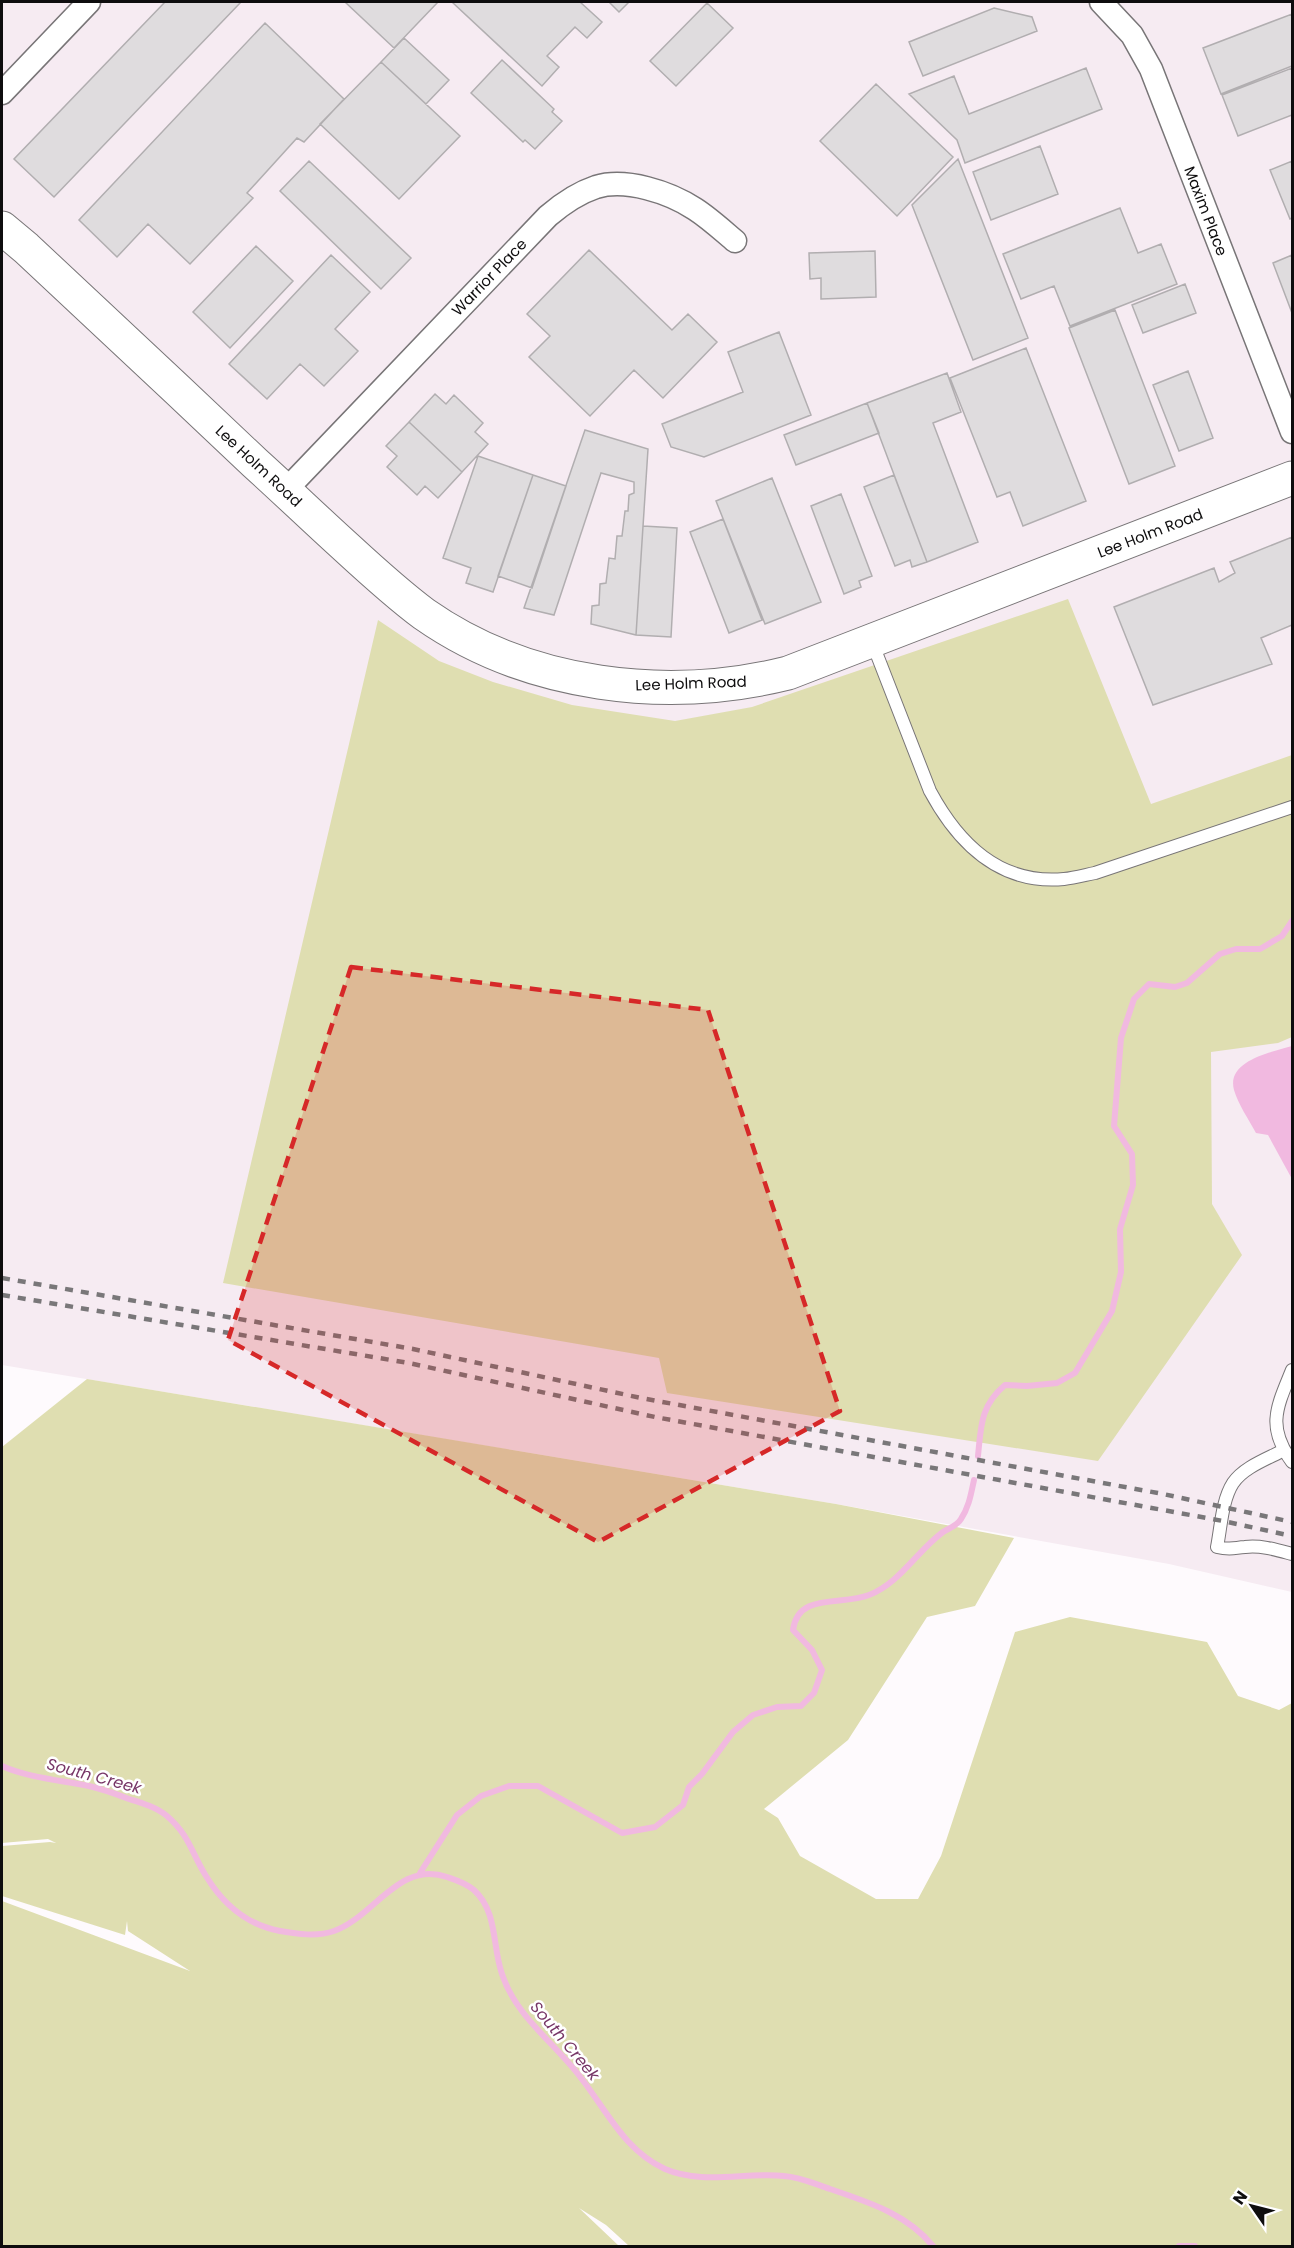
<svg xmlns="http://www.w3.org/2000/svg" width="1294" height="2248" font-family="Poppins,sans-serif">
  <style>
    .built { fill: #f6ebf2 }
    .green { fill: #dfdeb1 }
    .water { fill: #f1b9e0 }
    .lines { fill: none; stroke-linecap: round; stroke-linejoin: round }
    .stream { stroke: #f1b9e0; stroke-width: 6 }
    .building { fill: #dfdcde; stroke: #b1aeb0; stroke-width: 1.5 }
    .lane-casing { stroke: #787577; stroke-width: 14 }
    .street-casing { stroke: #787577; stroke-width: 25 }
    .secondary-casing { stroke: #787577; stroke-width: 35 }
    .lane { stroke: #fff; stroke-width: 12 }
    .street { stroke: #fff; stroke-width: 22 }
    .secondary { stroke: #fff; stroke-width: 33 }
    .rail { stroke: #797779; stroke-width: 4.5; stroke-dasharray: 8 8; stroke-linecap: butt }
    .marked { fill: #d62828; fill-opacity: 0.2; stroke: #d62828; stroke-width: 4.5; stroke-dasharray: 12 8; stroke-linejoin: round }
    .labels { text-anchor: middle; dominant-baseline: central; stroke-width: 5; stroke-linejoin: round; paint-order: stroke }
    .street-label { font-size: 15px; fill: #0e0d0e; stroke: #fff }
    .water-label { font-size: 16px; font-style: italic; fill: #773667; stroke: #fff }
  </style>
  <rect width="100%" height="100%" fill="#fefafd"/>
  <path class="built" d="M2 2H1292V1592L1169 1564 836 1504 2 1365Z"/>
  <path class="green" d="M1068 599 1151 804 1292 755V1037L1278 1043 1211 1052 1212 1204 1242 1255 1098 1461 667 1393 659 1358 223 1283 378 620 439 661 493 682 572 705 675 721 752 707Z
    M87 1379 836 1504 1014 1538 975 1606 927 1617 848 1740 764 1809 778 1818 800 1856 876 1899H918L941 1856 1015 1632 1070 1617 1207 1642 1238 1696 1279 1710 1292 1703V2246H629L606 2225 579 2208 619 2246H2V1901L190 1971 128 1931 127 1921 125 1935 2 1896V1846L50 1842 56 1843 48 1839 2 1843V1447Z"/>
  <path class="water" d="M1292 1046V1179L1268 1135 1256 1133C1249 1120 1238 1104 1234 1090 1226 1060 1273 1052 1292 1046Z"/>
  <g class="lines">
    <path class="stream" d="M978 1456C981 1427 980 1406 1005 1385L1027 1386 1057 1383 1075 1373 1112 1311 1121 1272 1120 1229 1133 1185 1132 1154 1114 1126 1121 1038 1134 999 1149 984 1175 987 1187 983 1220 954 1236 949H1260L1282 936 1292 921
      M2 1766C29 1778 60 1780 89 1786 103 1789 116 1794 129 1799 142 1803 156 1807 167 1816 190 1836 191 1852 206 1876 223 1904 247 1925 280 1931 297 1934 317 1937 334 1931 374 1917 399 1860 447 1877 456 1880 466 1883 474 1890 498 1912 492 1946 502 1974 516 2017 555 2043 581 2078 607 2111 625 2151 665 2169 702 2185 745 2172 784 2176 800 2177 815 2184 830 2189 868 2202 907 2214 933 2246
      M420 1873 457 1815 481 1796 509 1786H538L622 1833 655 1827 683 1805 689 1787 702 1774 733 1732 753 1715 777 1707 801 1706 814 1693 822 1670 812 1650 793 1630C798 1592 842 1606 869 1595 900 1583 917 1551 943 1532 949 1528 957 1526 961 1519 969 1507 971 1494 974 1480
      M1179 2246H1195"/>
  </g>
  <path class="building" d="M165 2H241L54 197 14 159Z
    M345 2H438L394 48Z
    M452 2H580L602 22 587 38 575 27 547 56 559 67 542 86Z
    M609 2H629L619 12Z
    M707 3 733 28 676 86 650 61Z
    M994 8 1032 17 1037 31 923 76 909 42Z
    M1292 14V66L1221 94 1203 48Z
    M265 23 344 99 304 142 297 138 247 193 253 198 190 264 148 224 117 257 79 220Z
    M404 38 449 80 426 104 381 62Z
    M502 60 554 109 552 112 562 121 535 149 525 140 523 142 471 93Z
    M381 62 460 136 399 199 320 124Z
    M1086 68 1102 109 965 163 957 140 909 94 954 76 969 114Z
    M1292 68V115L1238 136 1222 95Z
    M876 84 953 157 897 216 820 141Z
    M1040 146 1058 194 991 220 973 172Z
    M958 159 1028 338 973 360 912 205Z
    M309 161 411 258 381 289 280 191Z
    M1292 161V218L1290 219 1270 170Z
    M1120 208 1138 253 1161 244 1177 284 1070 326 1054 286 1021 299 1003 254Z
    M256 246 293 281 230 348 193 312Z
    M589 250 672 330 688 314 717 342 663 398 634 370 590 416 529 357 550 336 527 314Z
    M875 251 876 297 821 299V278L810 279 809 253Z
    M331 255 370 292 335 329 358 351 324 386 300 364 267 399 229 364Z
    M1292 255V313L1273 263Z
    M1185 284 1196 313 1143 333 1132 305Z
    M1115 310 1175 466 1129 484 1069 328Z
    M779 332 811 415 704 457 671 447 662 424 743 392 728 352Z
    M1026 348 1086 501 1023 526 1010 492 997 497 950 378Z
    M1188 371 1213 438 1179 451 1153 385Z
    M947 373 961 412 933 423 978 542 927 562 867 403Z
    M435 394 446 404 454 395 483 423 475 432 488 444 462 472 409 422Z
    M867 403 879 433 796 465 784 435Z
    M409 422 462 472 438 498 425 486 417 495 387 467 397 456 386 446Z
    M585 430 648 449 636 635 591 624 592 606 599 605 600 584 606 583 609 558 615 559 617 536H622L625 511H628L629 495 634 493V482L601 473 554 615 524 608Z
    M478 456 533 475 493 592 466 583 471 568 443 558Z
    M533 475 566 486 532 588 498 576Z
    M894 475 927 562 912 567 910 560 895 566 864 487Z
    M772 478 821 602 765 624 716 501Z
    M841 494 872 576 859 581 861 587 844 594 811 506Z
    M723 519 762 620 729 633 690 532Z
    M643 526 677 528 671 637 636 635Z
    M1292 537V625L1261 638 1272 664 1153 705 1114 607 1214 568 1219 582 1235 573 1230 562Z"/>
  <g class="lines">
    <g class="lane-casing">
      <path id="lane" d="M872 642 930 791C958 843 999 885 1064 879 1074 878 1085 875 1095 873L1292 807
        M1292 1370C1277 1407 1266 1426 1292 1462
        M1284 1450C1267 1459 1244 1467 1233 1483 1222 1500 1221 1527 1217 1547 1230 1550 1233 1548 1245 1547 1261 1545 1277 1550 1292 1554"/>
    </g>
    <g class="street-casing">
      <path id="street" d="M1101 2 1132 35 1151 69 1292 432
        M2 93 89 2
        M285 491 548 216C562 204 578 193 596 187 626 178 669 192 695 209 709 218 722 230 735 241"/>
    </g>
    <g class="secondary-casing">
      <path id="secondary" d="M2 228 26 248C102 319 179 391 255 463 286 491 316 520 347 548 372 571 397 594 424 614 528 687 667 703 788 673L1292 478"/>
    </g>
    <use href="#lane" class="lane"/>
    <use href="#street" class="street"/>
    <use href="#secondary" class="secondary"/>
    <path class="rail" d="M2 1278 413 1349 641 1398 1163 1494 1292 1522
      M2 1295 409 1363 655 1417 1223 1521 1292 1536"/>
  </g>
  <path class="marked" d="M351 967 708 1010 840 1411 598 1542 228 1340Z"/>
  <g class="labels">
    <g class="street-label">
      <text transform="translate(1206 211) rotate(69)">Maxim Place</text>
      <text transform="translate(489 277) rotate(-46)">Warrior Place</text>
      <text transform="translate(259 466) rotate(43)">Lee Holm Road</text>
      <text transform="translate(1150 533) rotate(-21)">Lee Holm Road</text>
      <text transform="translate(691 683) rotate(-2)">Lee Holm Road</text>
    </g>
    <g class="water-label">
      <text transform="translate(94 1776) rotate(15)">South Creek</text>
      <text transform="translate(565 2041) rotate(50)">South Creek</text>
    </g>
  </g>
  <rect width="1294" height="2248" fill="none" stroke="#0e0d0e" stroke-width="6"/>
  <g transform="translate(1252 2206) rotate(305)" stroke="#ffffff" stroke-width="4.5" paint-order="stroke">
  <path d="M0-4.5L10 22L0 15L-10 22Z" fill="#0e0d0e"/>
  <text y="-9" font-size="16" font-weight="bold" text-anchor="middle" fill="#0e0d0e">N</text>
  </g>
</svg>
